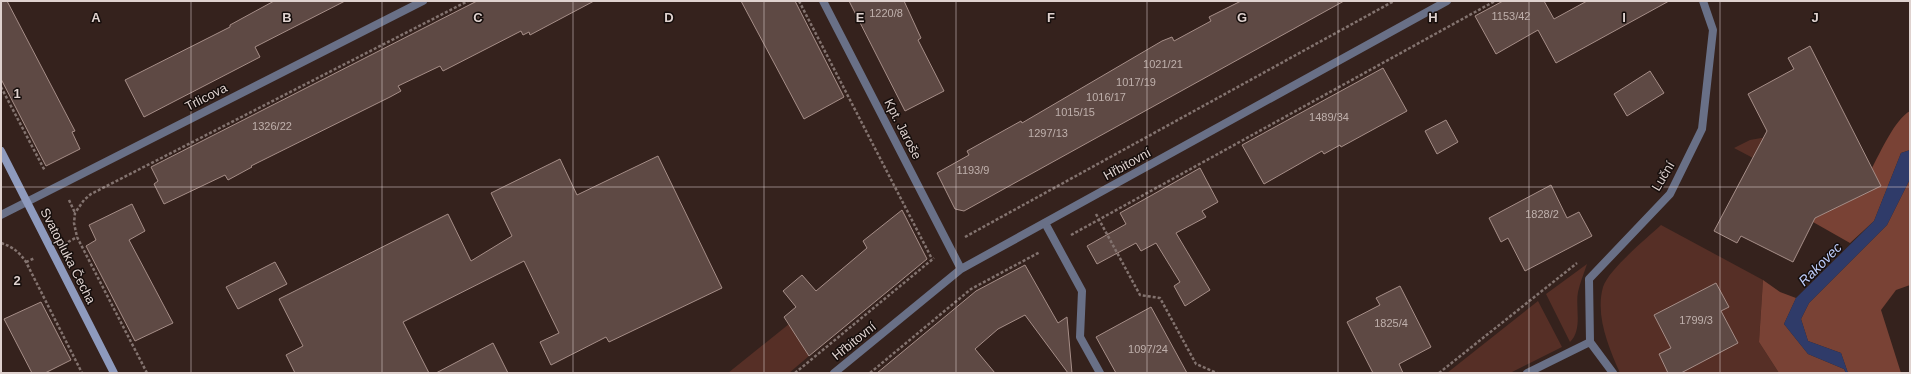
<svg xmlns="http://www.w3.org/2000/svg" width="1911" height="374" font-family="Arial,sans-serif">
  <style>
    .green { fill: #562f26 }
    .forest { fill: #794235 }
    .water { fill: #2f3b69 }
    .building { fill: #5e4944; stroke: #a68e88 }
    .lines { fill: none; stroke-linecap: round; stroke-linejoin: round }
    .path { stroke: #83736f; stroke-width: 2.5; stroke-dasharray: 3 2; stroke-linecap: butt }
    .lane { stroke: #697087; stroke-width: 8 }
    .street { stroke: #697087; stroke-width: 8 }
    .secondary { stroke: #8e9abd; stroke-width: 8 }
    .grid { fill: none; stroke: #dfd2cf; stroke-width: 1; stroke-opacity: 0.55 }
    .labels { text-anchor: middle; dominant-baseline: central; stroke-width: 3; stroke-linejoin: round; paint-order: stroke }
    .number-label { font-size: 11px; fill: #bfb0ac }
    .street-label { font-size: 13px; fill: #dfd2cf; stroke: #160e0c }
    .water-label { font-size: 14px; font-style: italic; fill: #bdccfa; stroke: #160e0c }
    .grid-label { font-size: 13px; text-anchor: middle; font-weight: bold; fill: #dfd2cf; stroke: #160e0c; stroke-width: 3; stroke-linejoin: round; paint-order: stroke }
  </style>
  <rect width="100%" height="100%" fill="#35221d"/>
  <path class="green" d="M1767 137 1776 146 1753 158 1734 148 1750 140Z
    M1661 225 1763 280 1759 342 1779 373H1620C1609 348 1595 316 1603 287 1609 269 1646 239 1661 225Z
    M1587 264C1584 273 1580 283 1578 292 1575 308 1583 329 1570 342L1546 294Z
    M1538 301 1562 347 1510 373H1447Z
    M789 324 809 356 789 373H728Z"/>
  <path class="forest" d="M1910 111V150L1901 153 1874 221 1850 243 1813 222 1815 218 1880 186 1872 168C1880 153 1895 119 1910 111Z
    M1910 179V285L1896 290 1881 310 1901 373H1848L1841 353 1808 341 1801 319 1809 303 1887 225Z
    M1763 280 1780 292 1796 298 1784 324 1808 354 1844 369 1846 373H1779L1759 342Z"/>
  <path class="water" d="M1910 150V179L1887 225 1809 303 1801 319 1808 341 1841 353 1848 373H1846L1844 369 1808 354 1784 324 1796 298 1874 221 1901 153Z"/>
  <path class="building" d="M1 1H7L75 131 72 132 80 149 46 166 1 79Z
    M274 1H345L255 47 260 57 144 117 125 80 230 27V25Z
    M477 1H594L530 35 529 32 523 35 521 31 443 71 440 66 398 86 401 91 390 97 251 166 252 167 228 180 225 175 164 204 154 184 158 181 151 167Z
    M741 1H795L844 97 804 119Z
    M849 1H904L921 38 918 40 944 91 905 111Z
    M1241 1H1344L964 211 955 209 937 173 969 155 967 151 1021 121 1022 123 1162 41 1172 37 1174 41 1211 21 1209 17Z
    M1503 1H1544L1554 19 1587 1H1669L1556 63 1538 30 1496 54 1475 16Z
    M1810 46 1881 186 1815 218 1793 262 1741 236 1737 243 1714 231 1767 131 1748 94 1794 69 1788 58Z
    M1383 68 1407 111 1341 147 1340 145 1324 154 1322 151 1264 184 1242 145Z
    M1650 71 1664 93 1627 116 1614 94Z
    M1446 120 1458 142 1437 154 1425 131Z
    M658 156 722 288 609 342 606 337 551 365 540 342 559 333 524 261 403 322 429 373H295L286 355 303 346 279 299 448 214 471 261 512 236 491 193 560 159 577 195Z
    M1200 168 1218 202 1202 211 1206 217 1176 233 1210 290 1185 306 1174 286 1180 282 1156 243 1141 251 1136 243 1097 264 1087 246 1126 224 1120 213Z
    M1551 185 1567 218 1579 212 1592 236 1525 271 1508 238 1501 242 1489 218Z
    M132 204 145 231 129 240 173 323 135 341 86 246 96 240 89 225Z
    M902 210 927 259 809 356 784 317 796 307 783 291 802 275 816 291 867 248 863 241Z
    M275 262 287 284 238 309 226 287Z
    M1025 265 1058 323 1067 317 1072 373H1068L1025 315 998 329 975 349 995 373H877L976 291Z
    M1716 283 1729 307 1721 311 1738 343 1681 373H1668L1659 354 1671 348 1654 315Z
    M1400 286 1431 347 1399 364 1403 373H1373L1347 322 1380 305 1376 298Z
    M41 302 71 360 45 373H32L4 319Z
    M1151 307 1187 373H1116L1096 337Z
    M493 343 508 373H436Z"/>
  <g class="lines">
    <path class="path" d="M799 1 932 259
      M1 87 45 171
      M69 200 75 213
      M1096 214 1140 295 1160 298 1196 364 1217 373
      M1071 235 1495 1
      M965 237 1394 1
      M68 242 77 237
      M1 243C13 247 19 252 26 262L82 373
      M26 262 35 258
      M147 373 77 237 74 223 75 213 84 200 91 194 468 1
      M795 373 934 258
      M870 373 971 289 1040 252
      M1439 373 1577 263"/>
    <path class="lane" d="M1045 223 1082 291 1080 337 1100 373"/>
    <path class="street" d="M823 1 961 269
      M1 215 423 1
      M834 373 961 269 1447 1
      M1527 373 1590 342
      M1613 373 1590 342 1589 279 1670 194 1702 129 1713 30 1703 1"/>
    <path class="secondary" d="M1 151 114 373"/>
  </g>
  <path class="grid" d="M191 1V373M382 1V373M573 1V373M764 1V373M956 1V373M1147 1V373M1338 1V373M1529 1V373M1720 1V373M1 187H1910"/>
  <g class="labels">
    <g class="number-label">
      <text x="886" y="13">1220/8</text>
      <text x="1511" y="16">1153/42</text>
      <text x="1163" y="64">1021/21</text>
      <text x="1136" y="82">1017/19</text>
      <text x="1106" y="97">1016/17</text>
      <text x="1075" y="112">1015/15</text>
      <text x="1329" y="117">1489/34</text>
      <text x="272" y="126">1326/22</text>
      <text x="1048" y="133">1297/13</text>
      <text x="973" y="170">1193/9</text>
      <text x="1542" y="214">1828/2</text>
      <text x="1696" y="320">1799/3</text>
      <text x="1391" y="323">1825/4</text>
      <text x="1148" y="349">1097/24</text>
    </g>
    <g class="street-label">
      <text transform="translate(206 97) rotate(-27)">Trlicova</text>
      <text transform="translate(903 129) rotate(63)">Kpt. Jaroše</text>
      <text transform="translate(1127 164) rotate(-29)">Hřbitovní</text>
      <text transform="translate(1663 176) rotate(-59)">Luční</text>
      <text transform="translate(68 256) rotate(63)">Svatopluka Čecha</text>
      <text transform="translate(854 341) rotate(-39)">Hřbitovní</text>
    </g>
    <g class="water-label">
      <text transform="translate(1820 264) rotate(-45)">Rakovec</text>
    </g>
  </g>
  <g class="grid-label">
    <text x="96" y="22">A</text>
    <text x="287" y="22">B</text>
    <text x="478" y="22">C</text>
    <text x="669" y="22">D</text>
    <text x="860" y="22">E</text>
    <text x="1051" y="22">F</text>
    <text x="1242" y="22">G</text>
    <text x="1433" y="22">H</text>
    <text x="1624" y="22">I</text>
    <text x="1815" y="22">J</text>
    <text x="17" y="98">1</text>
    <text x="17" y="285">2</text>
  </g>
  <rect width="1911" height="374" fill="none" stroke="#dfd2cf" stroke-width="4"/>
</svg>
